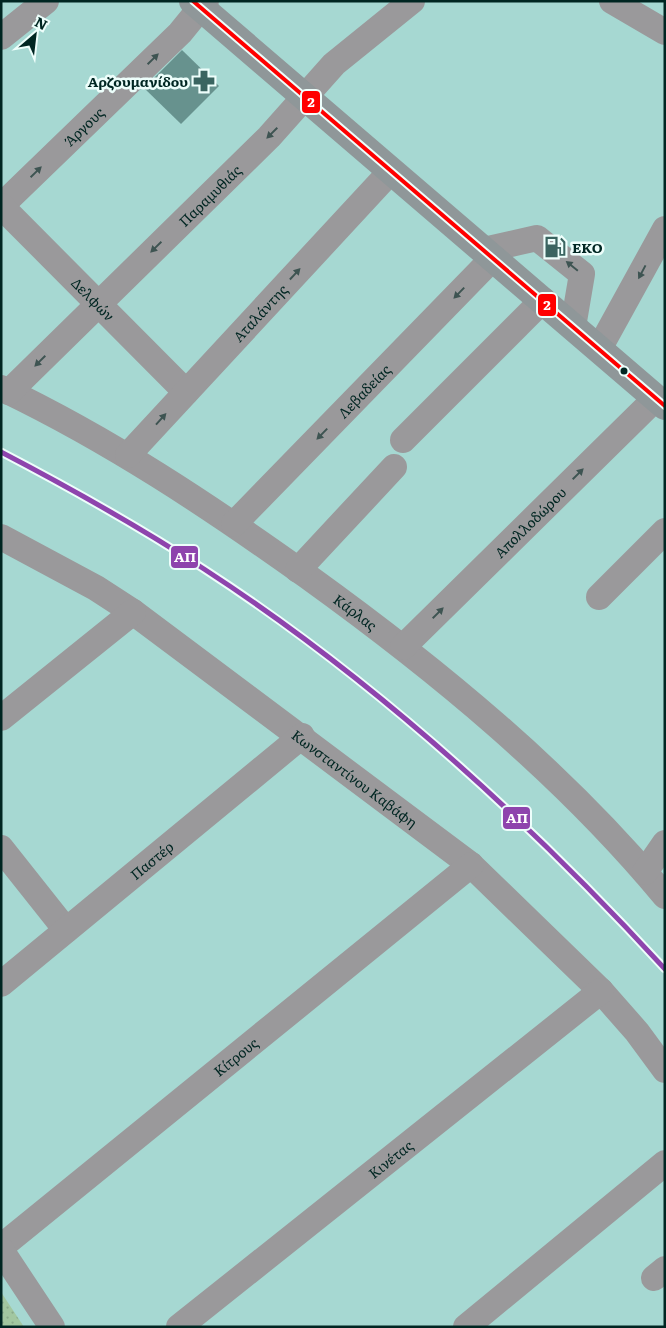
<svg xmlns="http://www.w3.org/2000/svg" width="666" height="1328" font-family="Literata,serif">
  <style>
    .grass { fill: url(#grass-dots) }
    .building { fill: #67928e }
    .lines { fill: none; stroke-linecap: round; stroke-linejoin: round }
    .minor { stroke: #9a999b; stroke-width: 26 }
    .major { stroke: #8f9799; stroke-width: 28 }
    .bus-1-casing { stroke: #edfefb; stroke-width: 8 }
    .bus-1 { stroke: #f00; stroke-width: 4 }
    .rail-1-casing { stroke: #edfefb; stroke-width: 9 }
    .rail-1 { stroke: #8e44ad; stroke-width: 5 }
    .oneway { fill: #3e5452 }
    .bus-dot { fill: #002622; stroke: #edfefb; stroke-width: 2 }
    .labels { text-anchor: middle; dominant-baseline: central; stroke-width: 5; stroke-linejoin: round; paint-order: stroke }
    .poi-label { font-size: 14px; font-weight: bold; fill: #002622; stroke: #edfefb; text-anchor: end }
    .street-label { font-size: 14px; fill: #002622; stroke: #edfefb }
    .line-badge { stroke: #edfefb; stroke-width: 2 }
    .badge-label { font-size: 14px; text-anchor: middle; font-weight: bold; fill: #fff }
  </style>
  <defs>
    <pattern id="grass-dots" width="8" height="8" patternUnits="userSpaceOnUse" patternTransform="scale(1.25)"><rect width="8" height="8" fill="#a2c7a0"/><path d="M2 2h.1M6 6h.1" fill="none" stroke="#8aab8a" stroke-width="1.8" stroke-linecap="round"/></pattern>
  </defs>
  <rect width="100%" height="100%" fill="#a6d8d2"/>
  <path class="grass" d="M1 1292 24 1327H1Z"/>
  <path class="building" d="M182 50 219 86 181 124 144 88Z"/>
  <g class="lines">
    <g class="minor">
      <path d="M612 1 665 32"/>
      <path d="M1 37 46 1"/>
      <path id="s1" d="M1 206 180 33 206 1"/>
      <path id="s2" d="M1 206 186 392"/>
      <path d="M484 250 537 238 582 274 573 327"/>
      <path d="M599 349 665 229"/>
      <path id="s3" d="M1 388C110 440 209 506 307 576 436 669 563 773 665 896"/>
      <path id="s4" d="M9 392 269 137 334 64 412 1"/>
      <path d="M403 440 543 300"/>
      <path id="s5" d="M128 455 391 171"/>
      <path id="s6" d="M234 524 493 258"/>
      <path id="s7" d="M1 537 96 588 133 612 471 865 601 991 637 1032 665 1070"/>
      <path d="M298 570 394 467"/>
      <path d="M599 597 665 531"/>
      <path id="s8" d="M403 647 656 398"/>
      <path d="M1 718 133 612"/>
      <path d="M1 848 66 930"/>
      <path d="M645 872 665 843"/>
      <path id="s9" d="M1 984 302 736"/>
      <path id="s10" d="M1 1247 471 865"/>
      <path d="M1 1250 52 1327"/>
      <path d="M654 1278 665 1269"/>
      <path id="s11" d="M179 1327 601 991"/>
      <path d="M466 1327 665 1163"/>
    </g>
    <path class="major" d="M193 1 665 406"/>
    <g class="bus-1-casing">
      <path id="bus-1" d="M193 1 665 406"/>
    </g>
    <use href="#bus-1" class="bus-1"/>
    <g class="rail-1-casing">
      <path id="rail-1" d="M1 452C70 488 138 526 204 569 375 680 527 819 665 969"/>
    </g>
    <use href="#rail-1" class="rail-1"/>
  </g>
  <defs><path id="oneway-solid" d="M-6-.8H1V-3.2L6.5 0L1 3.2V.8H-6Z" transform="scale(1.25)"/></defs>
  <g class="oneway">
    <use href="#oneway-solid" transform="translate(153 59) rotate(-44)"/>
    <use href="#oneway-solid" transform="translate(272 133) rotate(135)"/>
    <use href="#oneway-solid" transform="translate(36 172) rotate(-44)"/>
    <use href="#oneway-solid" transform="translate(156 247) rotate(136)"/>
    <use href="#oneway-solid" transform="translate(572 266) rotate(-141)"/>
    <use href="#oneway-solid" transform="translate(642 272) rotate(118)"/>
    <use href="#oneway-solid" transform="translate(295 274) rotate(-47)"/>
    <use href="#oneway-solid" transform="translate(459 293) rotate(134)"/>
    <use href="#oneway-solid" transform="translate(40 361) rotate(135)"/>
    <use href="#oneway-solid" transform="translate(161 419) rotate(-48)"/>
    <use href="#oneway-solid" transform="translate(322 434) rotate(134)"/>
    <use href="#oneway-solid" transform="translate(578 474) rotate(-45)"/>
    <use href="#oneway-solid" transform="translate(438 613) rotate(-45)"/>
  </g>
  <defs>
    <g id="pharmacy-bare" transform="scale(1.725)"><path d="M-2-6h4v4h4v4h-4v4h-4v-4h-4v-4h4Z" fill="#3a6460" stroke="#edfefb" stroke-width="2.5" paint-order="stroke"/></g>
    <g id="fuel-bare" transform="scale(1.725)"><path d="M-5.5-6h7V0h2V4h1.3V-2.5L3-4.5l.8-.8L6-3V5H2.5V1h-1V6h-7ZM-4.2-4.7v3.2H.2V-4.7Z" fill="#3a6460" stroke="#edfefb" stroke-width="2.5" paint-order="stroke"/></g>
  </defs>
  <g fill-rule="evenodd">
    <use href="#pharmacy-bare" x="204" y="81"/>
    <use href="#fuel-bare" x="555" y="247"/>
  </g>
  <circle class="bus-dot" cx="624" cy="371" r="4.5"/>
  <g class="labels">
    <g class="poi-label">
      <text x="188" y="81">Αρζουμανίδου</text>
      <text x="572" y="247" text-anchor="start">EKO</text>
    </g>
    <g class="street-label">
      <text stroke="none"><textPath href="#s1" startOffset="115">Άργους</textPath></text>
      <text stroke="none"><textPath href="#s4" startOffset="281">Παραμυθιάς</textPath></text>
      <text stroke="none"><textPath href="#s2" startOffset="131">Δελφών</textPath></text>
      <text stroke="none"><textPath href="#s5" startOffset="194">Αταλάντης</textPath></text>
      <text stroke="none"><textPath href="#s6" startOffset="186">Λεβαδείας</textPath></text>
      <text stroke="none"><textPath href="#s8" startOffset="178">Απολλοδώρου</textPath></text>
      <text stroke="none"><textPath href="#s3" startOffset="420">Κάρλας</textPath></text>
      <text stroke="none"><textPath href="#s7" startOffset="429">Κωνσταντίνου Καβάφη</textPath></text>
      <text stroke="none"><textPath href="#s9" startOffset="195">Παστέρ</textPath></text>
      <text stroke="none"><textPath href="#s10" startOffset="302">Κίτρους</textPath></text>
      <text stroke="none"><textPath href="#s11" startOffset="270">Κινέτας</textPath></text>
    </g>
  </g>
  <g class="line-badge">
    <rect x="301" y="90" width="20" height="24" rx="5" fill="#f00"/>
    <rect x="537" y="293" width="20" height="24" rx="5" fill="#f00"/>
    <rect x="170" y="545" width="29" height="24" rx="5" fill="#8e44ad"/>
    <rect x="502" y="806" width="29" height="24" rx="5" fill="#8e44ad"/>
  </g>
  <g class="badge-label">
    <text x="311" y="107">2</text>
    <text x="547" y="310">2</text>
    <text x="185" y="562">ΑΠ</text>
    <text x="517" y="823">ΑΠ</text>
  </g>
  <rect width="666" height="1328" fill="none" stroke="#002622" stroke-width="5"/>
  <g transform="translate(35 35) rotate(28)" stroke="#edfefb" stroke-width="4" paint-order="stroke">
  <path d="M0-4L9 19L0 12L-9 19Z" fill="#002622"/>
  <text y="-8" font-size="14" font-weight="bold" text-anchor="middle" fill="#002622">N</text>
  </g>
</svg>
